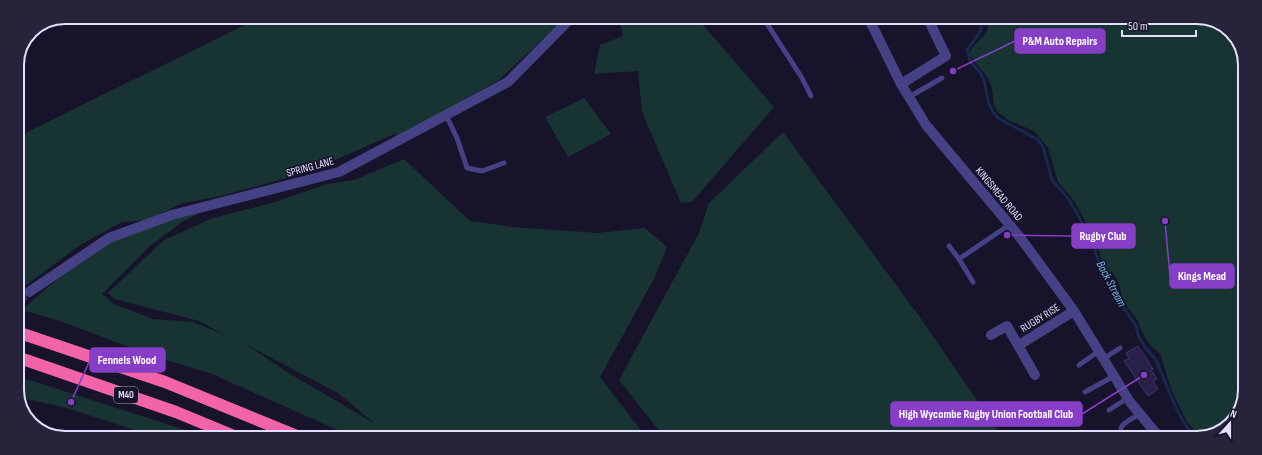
<svg xmlns="http://www.w3.org/2000/svg" width="1262" height="455" font-family="'Sofia Sans Condensed',sans-serif">
  <style>
    .green { fill: #173432; fill-rule: evenodd }
    .lines { fill: none; stroke-linecap: round; stroke-linejoin: round }
    .stream { stroke: #142a4e; stroke-width: 3 }
    .building { fill: #29214a; stroke: #413574 }
    .street-tunnel { stroke: #35324a; stroke-width: 10; stroke-dasharray: 10 5; stroke-linecap: butt }
    .lane { stroke: #444285; stroke-width: 5 }
    .street { stroke: #444285; stroke-width: 10 }
    .highway { stroke: #f363a9; stroke-width: 12 }
    .labels { text-anchor: middle; dominant-baseline: central; stroke-width: 3.5; stroke-linejoin: round; paint-order: stroke }
    .shield { fill: #17132a; stroke: #a5a2be; stroke-width: 1 }
    .shield-label { font-size: 10px; font-weight: bold; fill: #e2dffd }
    .street-label { font-size: 11px; fill: #e2dffd; stroke: #17132a }
    .water-label { font-size: 12px; font-style: italic; fill: #75baf4; stroke: #17132a }
    .rim { fill: none; stroke: #e2dffd; stroke-width: 2 }
    .leader { fill: none; stroke: #853ec5; stroke-width: 1.5 }
    .callout-dot { fill: #853ec5; stroke: #17132a; stroke-width: 1.5 }
    .callout { fill: #853ec5; stroke: #853ec5; stroke-width: 1.5 }
    .callout-label { font-size: 12px; text-anchor: middle; font-weight: bold; fill: #fff }
  </style>
  <rect width="100%" height="100%" fill="#17132a"/>
  <path class="green" d="M261 17 565 18 499 80 394 139 397 133 305 173 217 197 182 203 148 220 122 222 80 245 17 292V137Z
    M619 18H697L774 107 692 202 681 203 642 112 638 71 594 74 600 45 623 36Z
    M988 19H1212L1235 35 1245 61 1243 405 1226 428 1200 437 1187 422 1171 389 1160 354 1152 347 1142 332 1138 321 1122 299 1120 286 1114 274 1103 265 1096 241 1075 202 1058 182 1048 148 1034 131 1008 120 998 112 994 106 992 88 988 78 970 55C971 41 992 38 988 19Z
    M584 98 611 134 568 157 545 117Z
    M783 132 919 316 1003 438 664 437 619 380 699 233 709 203Z
    M404 159 470 221 513 227 598 233 645 228 667 247 655 277 600 377 646 437 351 436 212 374 150 355 60 321 22 310C51 284 82 256 118 239 144 227 172 219 200 213L182 222 150 246 102 294 114 304 153 319 193 322 225 335 199 321 115 299 108 293 164 240 213 218 272 203 327 184 354 180ZM247 345 338 393 374 423 287 372Z
    M17 376 201 435 204 436H153L67 408 18 397Z"/>
  <g class="lines">
    <path class="stream" d="M983 19 980 32 967 50 971 63 980 72 984 80 988 101 993 112 998 118 1037 139 1043 147 1052 180 1070 201 1093 243 1100 266 1112 281 1117 298 1136 326 1138 335 1144 346 1156 360 1176 408 1186 426 1195 438"/>
  </g>
  <path class="building" d="M1138 346 1153 369 1151 370 1157 379 1153 381 1158 389 1148 396 1124 361 1129 358 1126 353Z"/>
  <g class="lines">
    <path class="street-tunnel" d="M17 301 29 292"/>
    <path class="lane" d="M764 19 802 78 811 96
      M909 97 942 78
      M446 115 457 138 467 168 482 171 504 163
      M949 246 959 259
      M973 282 959 259 1009 225
      M1103 359 1120 348
      M1079 365 1099 351
      M1085 392 1114 376
      M1109 410 1128 398
      M1123 438C1114 425 1130 420 1140 414"/>
    <path class="street" d="M869 19 901 84 926 125 1019 236 1074 311 1130 402 1160 438
      M901 84 946 56 930 23
      M29 292 109 238 172 215 339 172 508 82 571 18
      M991 335 1007 326 1035 375
      M1019 345 1074 311"/>
    <path class="highway" d="M17 332 165 382 297 436
      M17 357 176 412 234 436"/>
  </g>
  <g class="labels">
    <rect class="shield" x="114" y="387" width="24" height="16" rx="3"/>
    <g class="shield-label">
      <text x="126" y="395">M40</text>
    </g>
    <g class="street-label">
      <text transform="translate(310 167) rotate(-15)">SPRING LANE</text>
      <text transform="translate(999 194) rotate(50)">KINGSMEAD ROAD</text>
      <text transform="translate(1040 318) rotate(-32)">RUGBY RISE</text>
    </g>
    <g class="water-label">
      <text transform="translate(1111 284) rotate(62)">Back Stream</text>
    </g>
  </g>
  <path d="M0 0H1262V455H0ZM65 24H1197A41 41 0 0 1 1238 65V390A41 41 0 0 1 1197 431H65A41 41 0 0 1 24 390V65A41 41 0 0 1 65 24Z" fill="#27233b" fill-rule="evenodd"/>
  <path class="rim" d="M65 24H1197A41 41 0 0 1 1238 65V390A41 41 0 0 1 1197 431H65A41 41 0 0 1 24 390V65A41 41 0 0 1 65 24Z"/>
  <path class="leader" d="M953 71L1015 41M1007 235L1072 236M1165 221L1170 276M71 402L90 360M1144 375L1082 414"/>
  <g class="callout-dot">
    <circle cx="953" cy="71" r="4"/>
    <circle cx="1007" cy="235" r="4"/>
    <circle cx="1165" cy="221" r="4"/>
    <circle cx="71" cy="402" r="4"/>
    <circle cx="1144" cy="375" r="4"/>
  </g>
  <g class="callout">
    <rect x="1015" y="29" width="90" height="24" rx="4"/>
    <rect x="1072" y="224" width="63" height="24" rx="4"/>
    <rect x="1170" y="264" width="64" height="24" rx="4"/>
    <rect x="90" y="348" width="75" height="24" rx="4"/>
    <rect x="891" y="402" width="191" height="24" rx="4"/>
  </g>
  <g class="callout-label">
    <text x="1060" y="45">P&amp;M Auto Repairs</text>
    <text x="1103" y="240">Rugby Club</text>
    <text x="1202" y="280">Kings Mead</text>
    <text x="127" y="364">Fennels Wood</text>
    <text x="986" y="418">High Wycombe Rugby Union Football Club</text>
  </g>
  <g transform="translate(1230 423) rotate(21)" stroke="#17132a" stroke-width="3" paint-order="stroke">
  <path d="M0-3L7 15L0 10L-7 15Z" fill="#e2dffd"/>
  <text y="-6" font-size="11" font-weight="bold" text-anchor="middle" fill="#e2dffd">N</text>
  </g>
  <path d="M1122 30v6h74v-6" fill="none" stroke="#e2dffd" stroke-width="2"/>
  <text x="1128" y="30" font-size="12" fill="#e2dffd" stroke="#17132a" stroke-width="3" paint-order="stroke">50 m</text>
</svg>
